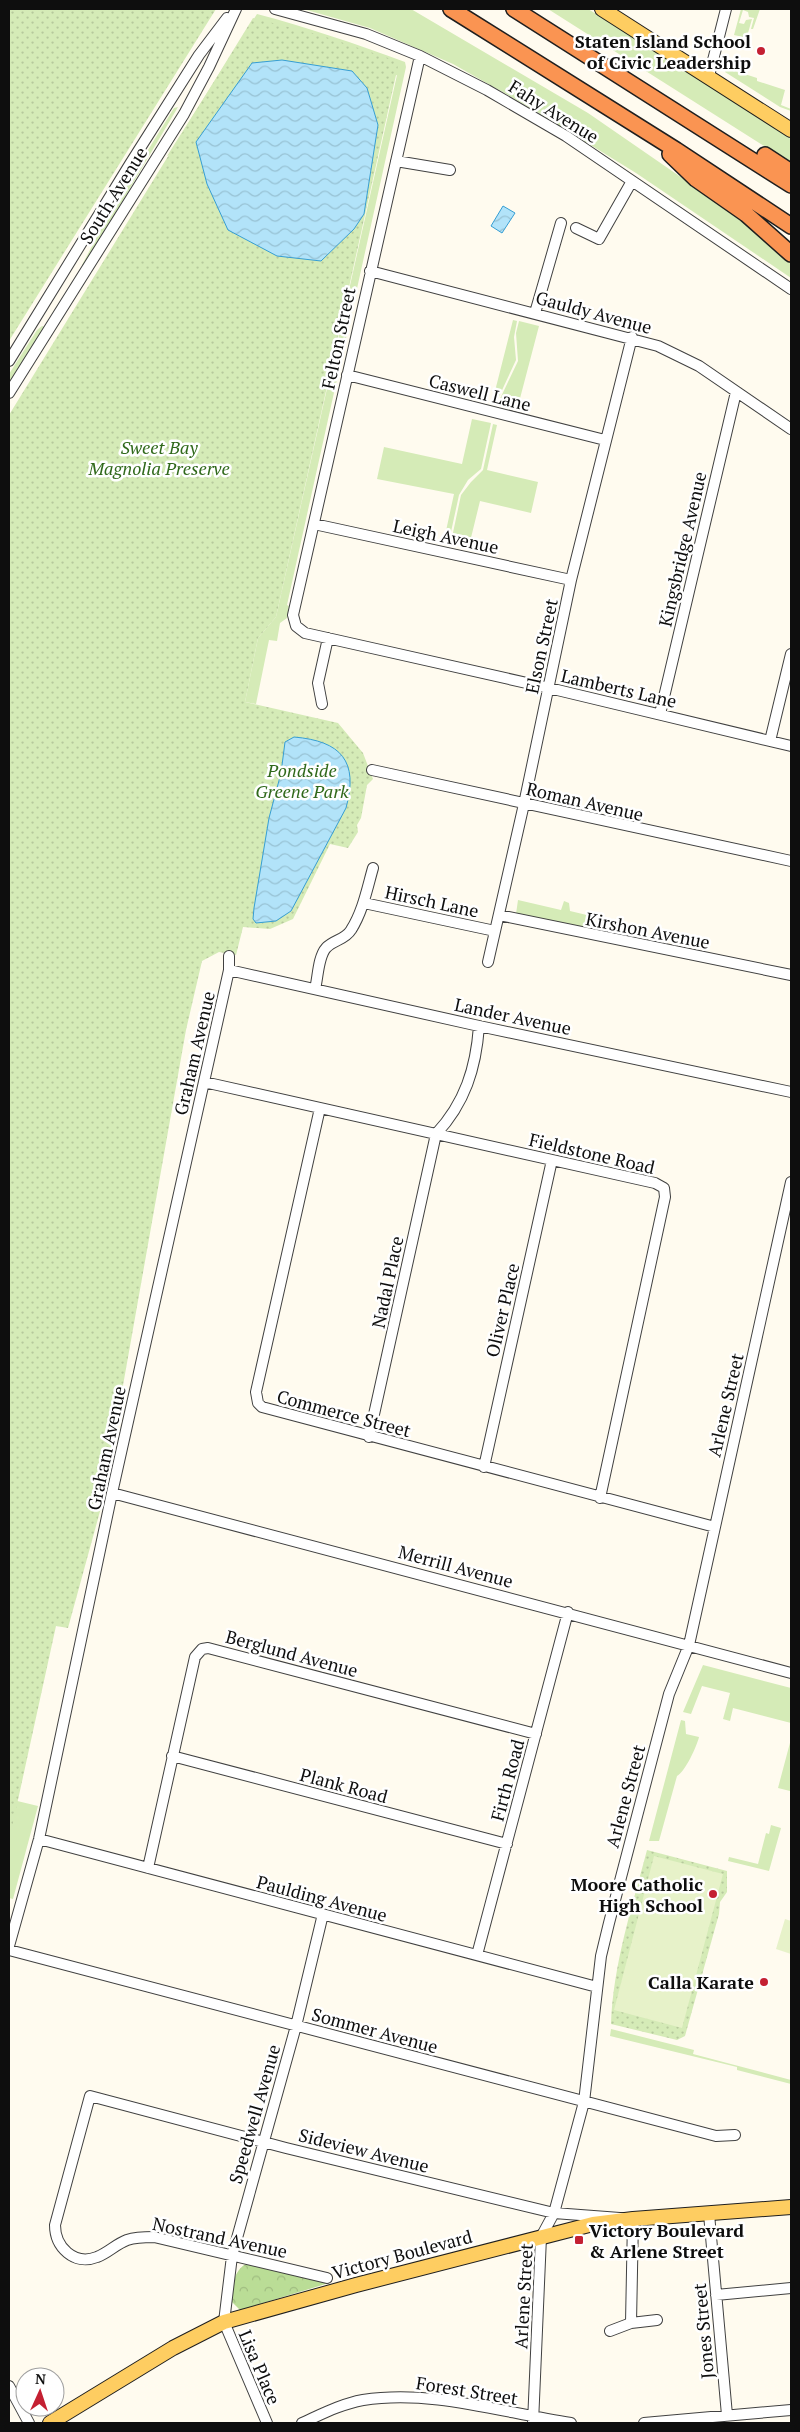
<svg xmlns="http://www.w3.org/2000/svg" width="800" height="2432" font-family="'PT Serif',serif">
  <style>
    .grass { fill: #d5ebb7 }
    .forest { fill: url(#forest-crowns) }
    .park { fill: url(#park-dots) }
    .pitch { fill: #e7f2c9 }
    .water { fill: url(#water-waves); stroke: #369ed3 }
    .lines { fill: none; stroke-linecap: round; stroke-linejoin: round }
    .minor-casing { stroke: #414141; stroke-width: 12 }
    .major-casing { stroke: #1f1f1f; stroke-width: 16 }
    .highway-casing { stroke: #1f1f1f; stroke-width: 18 }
    .minor { stroke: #fff; stroke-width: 10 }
    .major { stroke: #fecd61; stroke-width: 14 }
    .highway { stroke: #fa9452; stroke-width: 15 }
    .poi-dot { fill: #c42032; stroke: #fff; stroke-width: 2 }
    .labels { text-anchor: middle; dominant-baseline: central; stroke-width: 5; stroke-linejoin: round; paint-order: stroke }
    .poi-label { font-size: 18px; font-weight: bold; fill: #0e0e0e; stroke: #fff; text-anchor: end }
    .street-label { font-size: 18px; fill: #0e0e0e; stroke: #fff }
    .park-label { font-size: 18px; font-style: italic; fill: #30691b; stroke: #fff }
  </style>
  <defs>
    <pattern id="forest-crowns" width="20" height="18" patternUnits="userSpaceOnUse" patternTransform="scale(1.25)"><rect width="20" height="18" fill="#badd96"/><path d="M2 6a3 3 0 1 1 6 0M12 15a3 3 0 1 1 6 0" fill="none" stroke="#9fbc80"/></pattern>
    <pattern id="park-dots" width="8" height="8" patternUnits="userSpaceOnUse" patternTransform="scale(1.25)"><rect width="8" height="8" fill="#d5ebb7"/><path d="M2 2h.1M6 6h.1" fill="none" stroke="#b6c89c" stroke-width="1.8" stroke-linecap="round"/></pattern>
    <pattern id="water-waves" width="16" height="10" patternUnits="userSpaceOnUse" patternTransform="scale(1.25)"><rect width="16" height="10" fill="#b2e3f9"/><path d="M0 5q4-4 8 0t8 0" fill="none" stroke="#98c2d4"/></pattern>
  </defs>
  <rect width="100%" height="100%" fill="#fffbef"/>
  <path class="grass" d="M303 9H411L588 113 717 202 773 245 791 262V278L636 173 534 110 453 64 370 28Z
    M548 9H588L713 86 791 139V163Z
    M741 9H760L753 29H751L754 18 749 17 748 12 743 10 739 23 744 24 746 20 752 19 748 33 743 37 734 35Z
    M257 14C307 27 356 44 405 62L406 67 287 605 289 606 287 618 280 623 277 641 269 640 256 704 245 702 258 638 276 617 397 75 167 156Z
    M726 68 757 78V81L785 90 781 105 791 109V111L780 107 725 72Z
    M178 107 84 266 82 265 112 208 174 108Z
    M513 320 517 321 514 337 516 360 497 401 493 399Z
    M519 321 539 326 518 406 499 401 518 361 516 333Z
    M42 326 45 327 9 386V374L37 330Z
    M472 419 491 423 481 469 468 480 459 495 449 541 444 540 454 494 377 479 384 447 462 464Z
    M493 424 497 425 487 470 538 482 531 513 480 501 469 546 451 542 461 495 471 482 483 470Z
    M518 900 561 910 564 901 569 903 570 911 591 916 586 926 581 927 516 914Z
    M703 1665 791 1688V1723L733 1708 730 1721 723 1719 730 1693 702 1686 691 1714 683 1712Z
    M681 1720 685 1721 686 1734 699 1737C697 1746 685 1772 677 1776L659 1841H649Z
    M791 1739V1788L790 1791 778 1788Z
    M9 1799 38 1806 13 1899 9 1898Z
    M771 1825 781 1828 769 1871 728 1861 729 1857 758 1864 766 1833 769 1834Z
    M611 2029 694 2050 693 2054 791 2080V2084L737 2070V2067L610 2036Z"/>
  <path class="forest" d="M246 2264H253L329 2283 240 2310 232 2302C230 2289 234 2270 246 2264Z"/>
  <path class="park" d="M9 9H216L9 341Z
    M253 18 320 35 397 61 398 66 276 617 258 638 245 702 338 723 363 753 373 779 367 785 361 818 357 825 358 832 348 848 330 844 293 919 270 929 243 927 236 955 219 952 202 961 186 1030 102 1504 68 1628 56 1626 9 1841V415Z
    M647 1850 727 1871V1892L720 1902 719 1914 685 2036 677 2040 611 2024C613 1965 632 1907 647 1850Z"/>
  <path class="pitch" d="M654 1856 723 1874 682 2028 614 2010Z
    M785 1919 791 1921V1954L776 1949Z"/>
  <path class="water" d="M282 60 352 71 367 88 378 125 364 214 354 229 321 261 277 256 228 230 207 184 196 142 252 63Z
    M503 206 515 213 502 233 491 226Z
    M294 737C341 741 359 761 346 808L291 911 276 921 256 923 253 919 254 908 269 818 281 773 285 742Z"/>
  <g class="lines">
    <g class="minor-casing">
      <path id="minor" d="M275 9 366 34 420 56 487 90 566 136 791 289
        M420 56 293 615 296 626 305 633 549 688 791 746
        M709 76 726 9
        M396 161 450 170
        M576 228 599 239 632 181
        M370 271 658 346 699 366 791 429
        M535 313 561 223
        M9 361 130 164 199 55 227 18
        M347 375 605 440
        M9 393 184 114 209 67 236 9
        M314 524 571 580
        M322 704 318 683 328 638
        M660 714 736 392
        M770 741 791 654
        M372 770 791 861
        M364 903 495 931
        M499 915 791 975
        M488 962 524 804 571 580 632 337
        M229 970 479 1026 791 1092
        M315 989C318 978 318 957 326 948 333 940 345 940 351 930 363 911 367 889 373 868
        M204 1082 655 1183 664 1188 665 1197 600 1498
        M320 1108 256 1392 258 1403 262 1407 715 1527
        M369 1437 436 1134C465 1103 476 1068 479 1026
        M484 1467 552 1160
        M112 1493 791 1673
        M172 1756 507 1844
        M39 1839 597 1987
        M148 1868 195 1657 202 1649 208 1648 536 1734
        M9 1946 39 1839 112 1493 229 970V956
        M9 1950 716 2136 735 2135
        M477 1955 568 1612
        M709 2214 727 2415
        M327 2278 154 2237C145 2237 136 2237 127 2240 116 2244 108 2253 97 2257 74 2266 55 2247 55 2225L90 2096 286 2148 554 2213 633 2219 631 2323
        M716 2295 791 2288
        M610 2331 631 2323 657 2320
        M9 2386 29 2423
        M267 2423 224 2322 232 2256 296 2026 323 1914
        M302 2423C322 2414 341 2404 363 2400 432 2389 503 2413 571 2423
        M533 2423 541 2237 554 2213 584 2102 601 1956 609 1923 669 1694 689 1645 791 1182
        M644 2423 791 2410"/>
    </g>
    <g class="major-casing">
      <path id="major" d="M602 9 791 130
        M50 2423 173 2348 224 2322 356 2285 593 2224 633 2219 791 2207"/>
    </g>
    <g class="highway-casing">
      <path id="highway" d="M451 9 676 150 791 226
        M514 9 791 185
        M670 154 696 179 746 214 791 254
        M765 155 791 172"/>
    </g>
    <use href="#minor" class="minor"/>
    <use href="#major" class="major"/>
    <use href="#highway" class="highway"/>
  </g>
  <g class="poi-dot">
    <circle cx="761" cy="51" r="5"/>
    <circle cx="713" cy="1894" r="5"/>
    <circle cx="764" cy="1982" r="5"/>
    <rect x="574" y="2235" width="10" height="10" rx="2.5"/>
  </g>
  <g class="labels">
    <g class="poi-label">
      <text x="751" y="41">Staten Island School<tspan x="751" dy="21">of Civic Leadership</tspan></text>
      <text x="703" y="1884">Moore Catholic<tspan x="703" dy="21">High School</tspan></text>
      <text x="754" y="1982">Calla Karate</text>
      <text x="589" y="2230" text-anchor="start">Victory Boulevard<tspan x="589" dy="21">&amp; Arlene Street</tspan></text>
    </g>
    <g class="street-label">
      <text transform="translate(554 111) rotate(32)">Fahy Avenue</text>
      <text transform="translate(113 195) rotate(-58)">South Avenue</text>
      <text transform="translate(594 312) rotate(15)">Gauldy Avenue</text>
      <text transform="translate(338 338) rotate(-78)">Felton Street</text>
      <text transform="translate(480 392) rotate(14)">Caswell Lane</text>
      <text transform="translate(446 536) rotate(12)">Leigh Avenue</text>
      <text transform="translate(682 549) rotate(-77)">Kingsbridge Avenue</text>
      <text transform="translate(541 646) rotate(-78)">Elson Street</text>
      <text transform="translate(619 688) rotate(13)">Lamberts Lane</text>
      <text transform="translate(585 801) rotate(13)">Roman Avenue</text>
      <text transform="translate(432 901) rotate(12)">Hirsch Lane</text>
      <text transform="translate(648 930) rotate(11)">Kirshon Avenue</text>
      <text transform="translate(513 1016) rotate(12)">Lander Avenue</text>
      <text transform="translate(194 1053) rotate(-77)">Graham Avenue</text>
      <text transform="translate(592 1153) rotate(13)">Fieldstone Road</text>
      <text transform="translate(387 1282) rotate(-78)">Nadal Place</text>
      <text transform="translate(502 1310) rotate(-77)">Oliver Place</text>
      <text transform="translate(725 1405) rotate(-77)">Arlene Street</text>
      <text transform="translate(344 1413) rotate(15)">Commerce Street</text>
      <text transform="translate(106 1448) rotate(-78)">Graham Avenue</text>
      <text transform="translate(456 1566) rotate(15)">Merrill Avenue</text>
      <text transform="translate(292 1653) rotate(15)">Berglund Avenue</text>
      <text transform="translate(507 1780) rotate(-75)">Firth Road</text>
      <text transform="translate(344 1785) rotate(15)">Plank Road</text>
      <text transform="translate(625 1796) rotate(-75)">Arlene Street</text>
      <text transform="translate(322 1898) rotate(15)">Paulding Avenue</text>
      <text transform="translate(375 2030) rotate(15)">Sommer Avenue</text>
      <text transform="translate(254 2114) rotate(-74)">Speedwell Avenue</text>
      <text transform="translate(364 2150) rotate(14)">Sideview Avenue</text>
      <text transform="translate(220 2237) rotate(12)">Nostrand Avenue</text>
      <text transform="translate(402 2254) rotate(-15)">Victory Boulevard</text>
      <text transform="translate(523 2296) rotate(-87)">Arlene Street</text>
      <text transform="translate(703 2331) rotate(-95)">Jones Street</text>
      <text transform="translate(260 2367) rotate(67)">Lisa Place</text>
      <text transform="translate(467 2390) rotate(9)">Forest Street</text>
    </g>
    <g class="park-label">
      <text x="159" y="447">Sweet Bay<tspan x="159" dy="21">Magnolia Preserve</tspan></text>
      <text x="302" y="770">Pondside<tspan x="302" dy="21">Greene Park</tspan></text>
    </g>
  </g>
  <rect width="800" height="2432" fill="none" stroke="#0e0e0e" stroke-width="20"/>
  <g transform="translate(40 2392) rotate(3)"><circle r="24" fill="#ffffff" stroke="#9f9f9f"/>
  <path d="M0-4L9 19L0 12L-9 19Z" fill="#c42032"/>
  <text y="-8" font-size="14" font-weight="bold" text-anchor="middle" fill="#0e0e0e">N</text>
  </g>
</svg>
